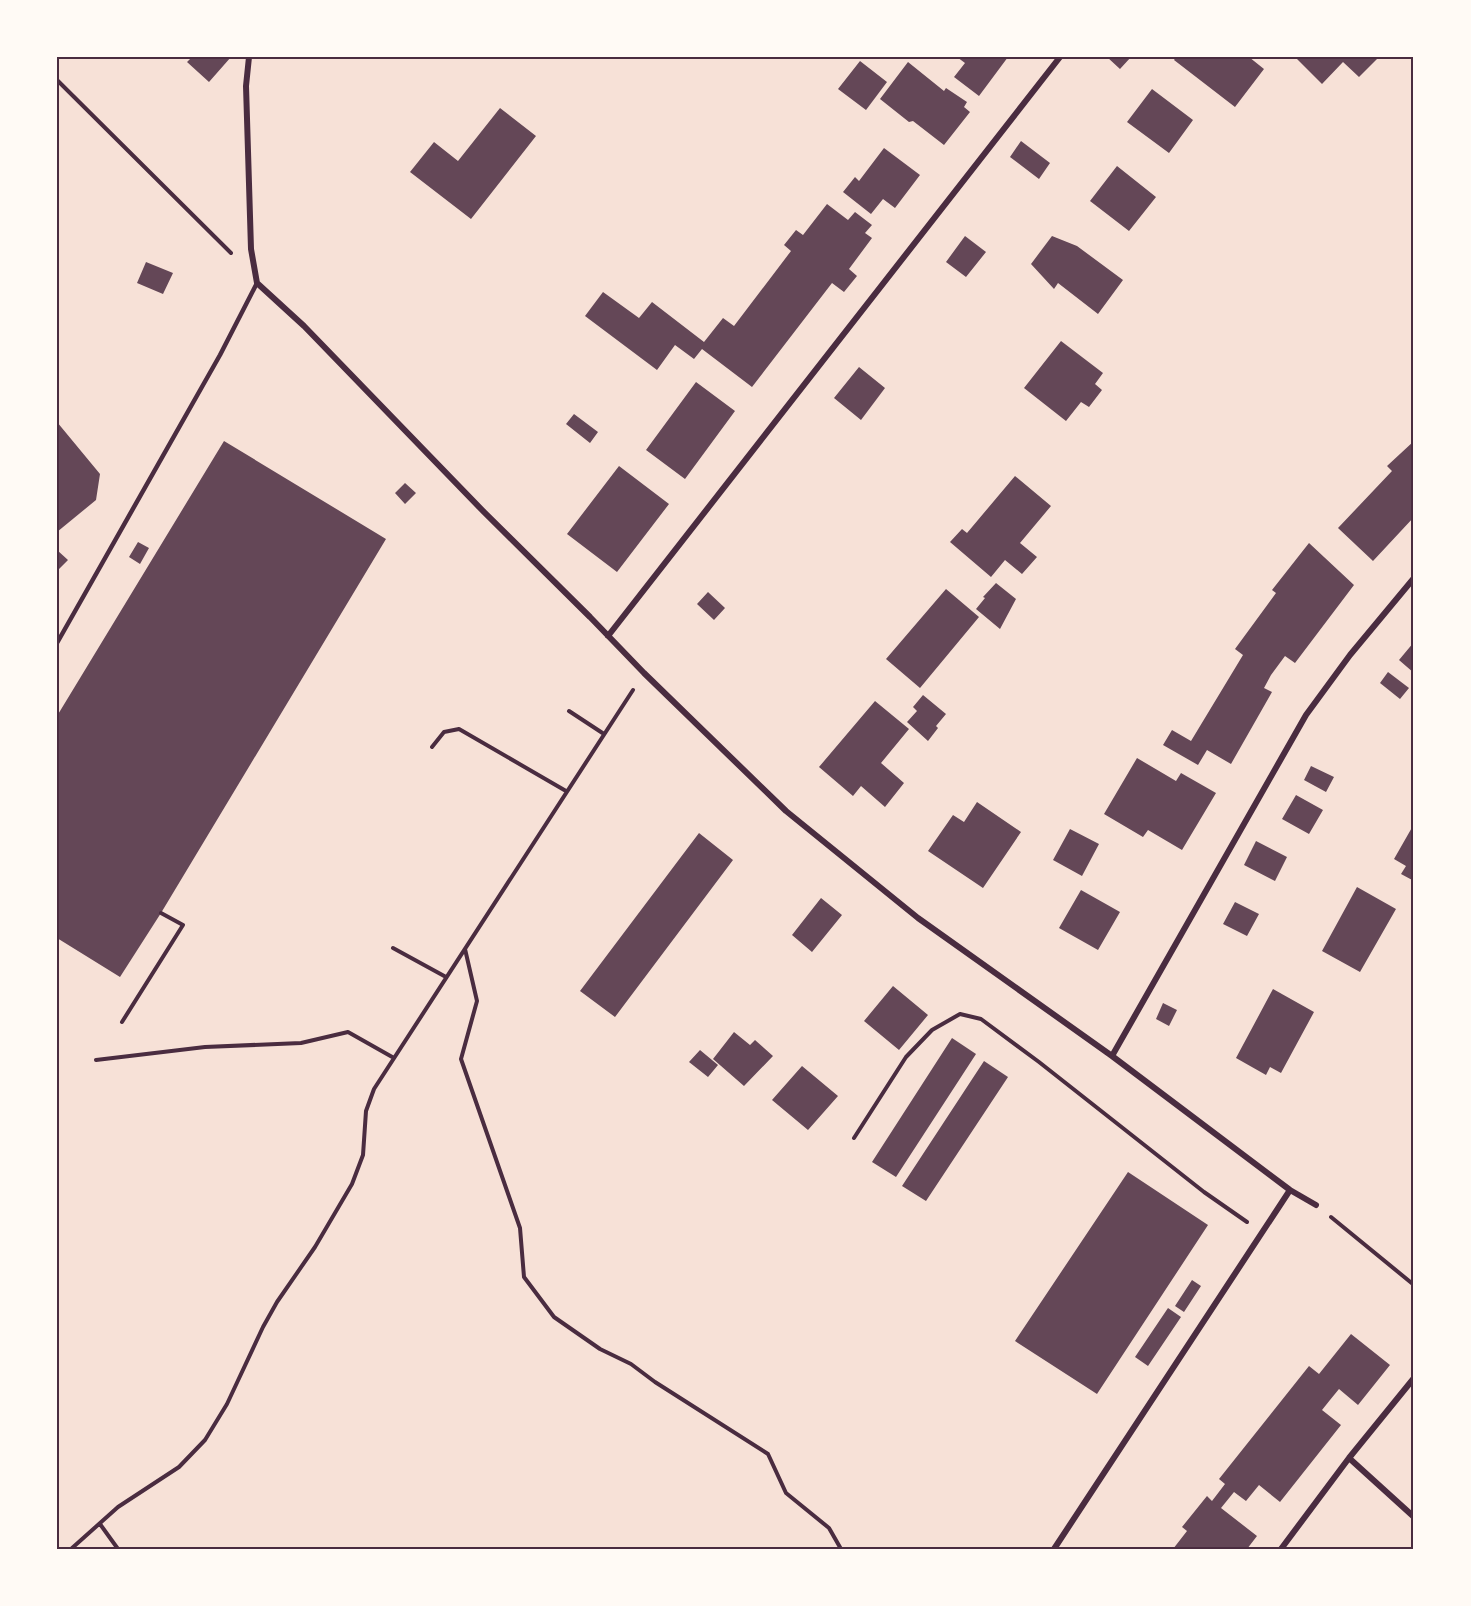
<svg xmlns="http://www.w3.org/2000/svg" width="1471" height="1606" font-family="Lato,sans-serif">
  <style>
    .building { fill: #644757 }
    .lines { fill: none; stroke-linecap: round; stroke-linejoin: round }
    .path { stroke: #4a2c40; stroke-width: 4 }
    .service { stroke: #4a2c40; stroke-width: 4.5 }
    .minor { stroke: #4a2c40; stroke-width: 6 }
    .neatline { fill: none; stroke: #4a2c40; stroke-width: 2 }
  </style>
  <rect width="100%" height="100%" fill="#f7e1d7"/>
  <path class="building" d="M192 57H231L209 82 187 62Z
    M957 57H1008L979 96 954 77 965 63Z
    M1107 57H1131L1120 69Z
    M1176 57H1249L1264 69 1235 107 1174 60Z
    M1295 57H1379L1359 77 1343 62 1322 84Z
    M860 61 887 82 866 110 838 89Z
    M908 62 944 91 946 88 967 102 964 107 970 112 944 145 913 121 909 122 880 99Z
    M1152 89 1193 120 1169 153 1127 122Z
    M500 108 536 136 471 219 410 172 434 142 458 161Z
    M1021 141 1050 163 1039 179 1010 157Z
    M884 148 920 175 895 208 883 199 871 214 843 192 855 177 859 181Z
    M1117 166 1156 197 1129 231 1090 201Z
    M827 204 848 220 855 212 872 225 865 233 872 238 849 269 857 276 844 292 832 283 752 387 702 349 694 359 675 345 657 370 585 316 603 292 639 318 652 302 704 342 723 318 734 326 791 251 784 245 796 230 803 235Z
    M965 236 986 252 966 277 946 262Z
    M1052 236 1077 246 1123 280 1098 314 1058 283 1054 289 1031 264Z
    M146 262 173 273 163 294 137 283Z
    M1061 341 1103 373 1095 384 1102 390 1089 407 1081 402 1066 421 1024 388Z
    M859 367 885 388 861 420 834 398Z
    M696 382 735 411 685 479 646 450Z
    M574 414 598 432 590 443 566 424Z
    M57 422 100 474 96 500 57 532Z
    M224 441 386 539 161 913 120 977 57 938V716Z
    M1414 441V517L1373 561 1338 528 1392 471 1387 466Z
    M619 466 669 504 617 572 567 534Z
    M1015 476 1051 506 1020 543 1037 557 1022 574 1005 560 991 577 950 542 962 529 967 533Z
    M405 483 416 493 405 504 395 493Z
    M138 542 149 548 140 564 129 557Z
    M1309 543 1354 585 1295 663 1285 656 1271 675 1264 688 1272 692 1231 764 1207 750 1198 765 1163 745 1172 730 1191 741 1243 655 1235 649 1276 593 1272 590Z
    M57 550 68 560 59 569 57 568Z
    M996 583 1016 599 1000 629 976 609 985 598 983 597Z
    M946 589 979 617 920 688 886 659Z
    M708 592 725 608 714 620 697 604Z
    M1414 642V673L1399 660Z
    M1388 672 1409 688 1400 699 1380 683Z
    M923 695 946 714 936 726 938 728 928 741 907 722 917 711 913 707Z
    M875 701 909 729 881 763 904 783 885 807 861 786 853 796 819 767Z
    M1137 758 1176 781 1181 773 1216 793 1182 850 1148 830 1143 837 1104 814Z
    M1311 766 1334 777 1326 792 1304 780Z
    M1296 795 1323 810 1309 834 1282 819Z
    M977 802 1021 832 983 888 928 851 953 815 964 822Z
    M1414 824V881L1401 874 1406 866 1394 859Z
    M1070 829 1099 844 1082 876 1053 860Z
    M699 833 733 860 615 1017 580 991Z
    M1256 841 1287 857 1275 881 1244 865Z
    M1357 887 1396 909 1360 972 1322 951Z
    M1081 890 1120 912 1098 950 1059 928Z
    M821 898 842 915 812 952 792 935Z
    M1235 902 1259 914 1247 936 1223 924Z
    M893 986 928 1015 899 1050 864 1021Z
    M1273 989 1314 1012 1281 1073 1270 1067 1266 1075 1236 1058Z
    M1163 1003 1177 1010 1169 1026 1156 1019Z
    M734 1032 750 1045 755 1040 773 1056 744 1086 713 1059Z
    M952 1038 976 1054 896 1177 872 1162Z
    M700 1050 718 1065 708 1077 689 1062Z
    M984 1061 1008 1077 926 1201 902 1186Z
    M802 1066 838 1096 808 1130 772 1100Z
    M1128 1172 1208 1225 1097 1394 1015 1341Z
    M1192 1280 1201 1286 1184 1312 1175 1306Z
    M1168 1308 1181 1317 1148 1366 1135 1357Z
    M1351 1334 1390 1365 1358 1405 1339 1389 1330 1400 1322 1410 1341 1425 1280 1502 1259 1485 1246 1501 1234 1492 1221 1508 1257 1536 1247 1549H1173L1187 1531 1182 1527 1207 1496 1212 1501 1225 1484 1219 1479 1309 1366 1319 1374Z"/>
  <g class="lines">
    <path class="path" d="M57 80 231 253
      M569 711 604 734
      M432 747 444 732 459 729 566 791
      M393 948 446 977
      M465 949 477 1001 461 1059 520 1228 524 1277 554 1317 600 1349 631 1364 655 1382 768 1454 786 1493 829 1528 841 1549
      M122 1022 183 925 161 913
      M96 1060 205 1047 301 1043 348 1032 394 1058
      M854 1138 906 1057 932 1030 960 1014 981 1019 1039 1062 1204 1192 1247 1222
      M1331 1217 1414 1285
      M100 1524 118 1549
      M71 1549 118 1507 179 1467 205 1440 227 1404 263 1327 277 1302 315 1247 352 1184 363 1155 366 1111 374 1089 633 690"/>
    <path class="service" d="M57 643 220 355 257 283"/>
    <path class="minor" d="M249 57 246 86 251 249 257 283 304 326 484 512 590 617 644 673 786 811 918 918 1112 1056 1290 1190 1316 1205
      M608 636 1060 57
      M1112 1056 1306 715 1350 655 1414 578
      M1349 1458 1414 1517
      M1054 1549 1290 1190
      M1281 1549 1349 1458 1414 1378"/>
  </g>
  <rect width="1471" height="1606" fill="none" stroke="#fffaf5" stroke-width="117"/>
  <rect x="58" y="58" width="1354" height="1490" class="neatline"/>
</svg>
